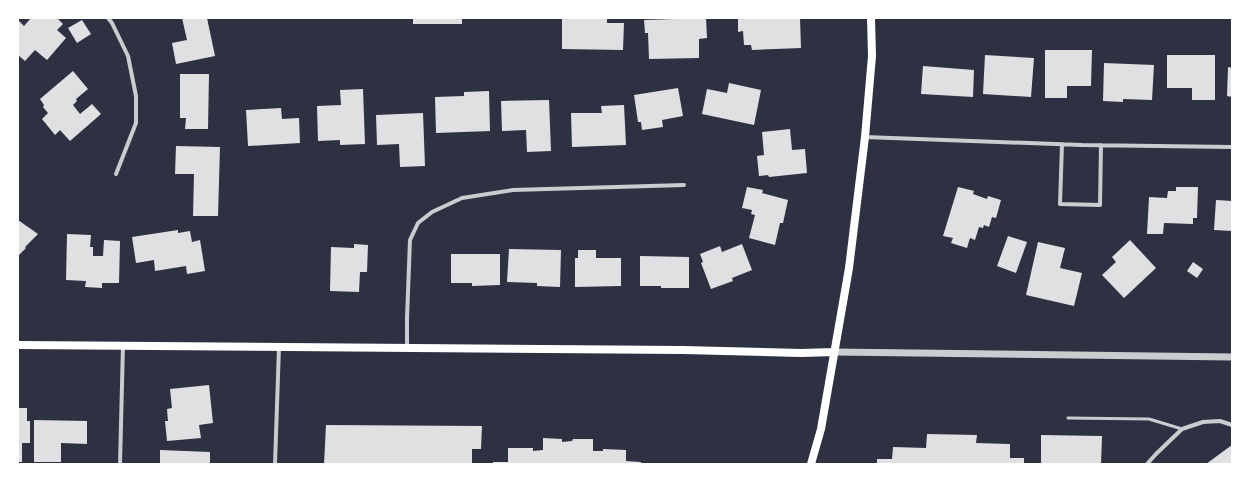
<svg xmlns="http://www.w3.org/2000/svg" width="1250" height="482" font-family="'Libre Baskerville',serif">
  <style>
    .building { fill: #e0e0e3 }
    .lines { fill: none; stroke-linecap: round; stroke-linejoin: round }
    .service { stroke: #caccd0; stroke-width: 3 }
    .minor { stroke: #caccd0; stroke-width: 4 }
    .tertiary { stroke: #caccd0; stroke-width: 7 }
    .secondary { stroke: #fff; stroke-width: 8 }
  </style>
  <rect width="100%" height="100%" fill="#2d3142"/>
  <path class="building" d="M31 18H57L63 24 57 30 66 38 47 60 35 50 25 61 18 55V20L24 26Z
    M182 18H207L215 56 176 64 172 43 187 40Z
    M413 18H462V24H413Z
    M562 18H604V19H607V23H624L623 50 562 49Z
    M706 18 707 38 699 39V58L649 59 648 33H645L644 20Z
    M738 18H800L801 48 752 50 751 45H744L743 31 738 32Z
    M82 20 91 34 77 43 68 28Z
    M1045 50H1092L1091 86H1067V98H1045Z
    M985 55 1034 58 1031 97 983 94Z
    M1167 55H1215V100H1192V88H1167Z
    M1104 63 1154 65 1152 100 1123 99V102L1103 101Z
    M923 66 974 70 973 97 921 94Z
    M1228 67 1232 68V97L1227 96Z
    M73 71 88 89 76 99 77 101 73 105 80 114 92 104 101 114 70 141 60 130 55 135 42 119 48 113 43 107 44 105 40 99Z
    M180 74H209L208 129H185L186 118H180Z
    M729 83 761 90 754 125 702 114 707 89 727 93Z
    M678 88 683 116 662 120 663 127 642 130 641 122H638L634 95Z
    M363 89 365 144 340 145V140L318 141 317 106 341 105 340 90Z
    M489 91 490 131 436 133 435 97 464 96V92Z
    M549 100 551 151 527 152 526 130 502 131 501 101Z
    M624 105 626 145 572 147 571 113H602L601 106Z
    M281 108 282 119 299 118 300 143 248 146 246 110Z
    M423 113 425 166 400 167 399 144 377 145 376 115Z
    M790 129 792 150 805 149 807 173 769 177 768 175 759 176 757 156 764 155 762 132Z
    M176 146 220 147 218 216H193L194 174H175Z
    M747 187 763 190 762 193 788 200 783 223H780L775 245 749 238 755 215 751 214 752 210 742 208Z
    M958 187 974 191 973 194 987 199 988 196 1001 200 996 218 992 217 989 227 984 225 983 228 979 227 975 240 970 238 967 248 951 243 953 238 943 236Z
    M1176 187H1198L1197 218H1193V224L1164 223 1163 234H1147L1149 197 1167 198 1168 191H1176Z
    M1216 200 1232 201V231L1214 230Z
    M18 220 38 234 25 247 26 248 18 256Z
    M178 230V233L190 231 192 242 200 240 205 271 187 274 186 266 155 271 154 260 136 263 132 237Z
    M67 234 91 235 90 247H93V256H103L104 240 120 241 119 283H102V288L85 287 86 281 66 280Z
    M1008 236 1027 242 1016 273 997 266Z
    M1130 240 1156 268 1124 298 1102 275 1116 262 1112 257Z
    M1038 242 1065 248 1060 268 1082 273 1074 306 1026 295Z
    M354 244 368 245 367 272H360L359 292 330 291 331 247 354 248Z
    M742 244 752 270 732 278 733 281 711 289 701 263 703 262 700 254 720 246 722 252Z
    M509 249 561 250 560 287 537 286V283L507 282Z
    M578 250H596V258H621V286L575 287V258H578Z
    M451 254H500V285L472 286V283H451Z
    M640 256 689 257V288H661V286H640Z
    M1193 262 1203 269 1197 278 1187 271Z
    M209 385 213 423 199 425 201 438 167 441 165 421H168L167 409 172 408 170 389Z
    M18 408H27V421H30V443H22V462H18Z
    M34 420 87 421V444L61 443V462H34Z
    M326 425 482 426 481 449H472V464H324Z
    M927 434 977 435 976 443 1010 444V458H1024V464H877V459H892L893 447 926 448Z
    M1041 435 1102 436 1101 464H1041Z
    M543 438 562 439V442L572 441 573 439H593V451H603V449L626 450V461L641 462V464H493V462H508V448H533V451L543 450Z
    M1232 445V464H1206Z
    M160 450 210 452V464H160Z"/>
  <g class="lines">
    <path class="service" d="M1068 418 1149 419 1182 429"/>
    <path class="minor" d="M108 18 112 23 128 56 136 96V123L116 174
      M865 137 1082 145 1232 147
      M1062 144 1060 204 1100 205 1101 145
      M407 348V318L410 240 418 223 432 212 462 198 513 190 684 185
      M120 464 123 345
      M275 464 279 347
      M1147 464 1156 454 1182 429 1203 422 1220 421 1232 425"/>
    <path class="tertiary" d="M834 352 1232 357"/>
    <path class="secondary" d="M18 345 683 350 801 353 834 352
      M811 464 821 429 849 268 865 137 872 56 871 18"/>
  </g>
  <rect width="1250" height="482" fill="none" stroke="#ffffff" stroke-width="38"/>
</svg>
